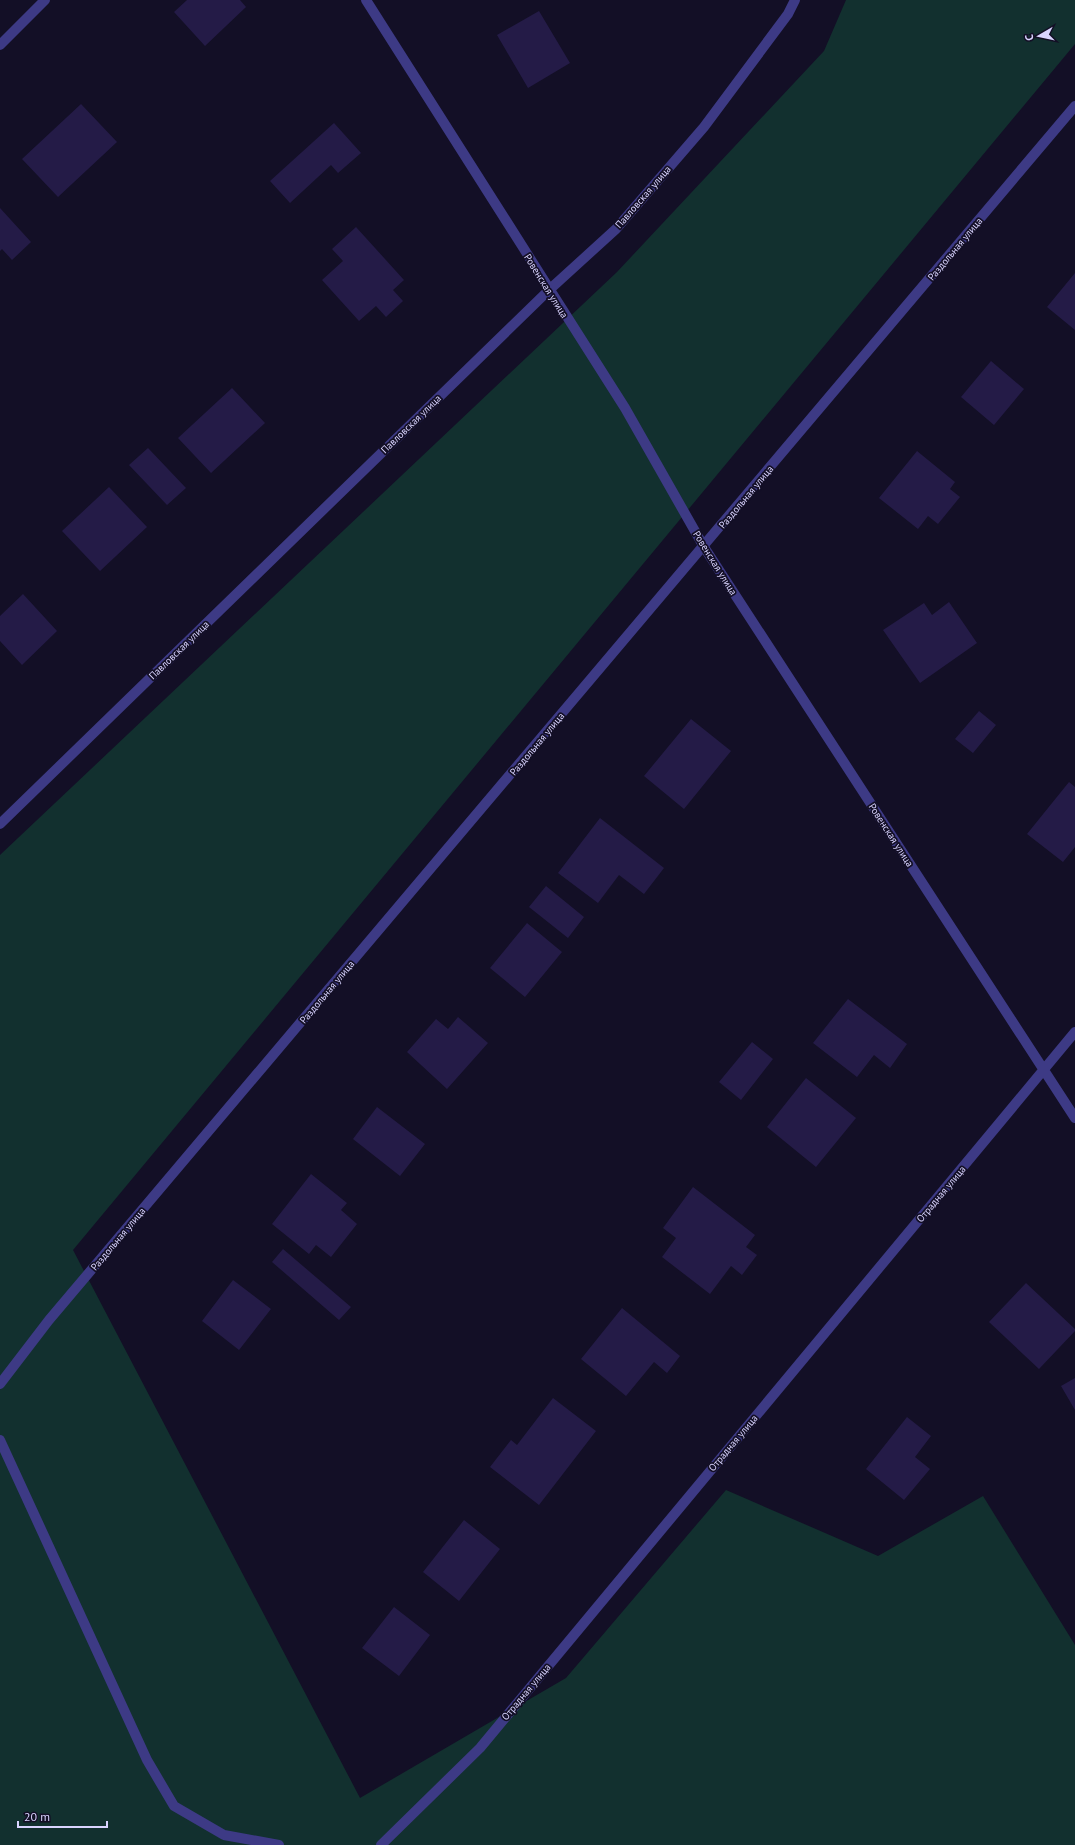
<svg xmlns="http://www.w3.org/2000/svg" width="1075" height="1845" font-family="'PT Sans',sans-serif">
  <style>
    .green { fill: #12302f }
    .building { fill: #241b47 }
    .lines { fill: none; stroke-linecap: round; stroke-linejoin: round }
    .minor { stroke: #3d3a85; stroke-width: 10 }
    .labels { text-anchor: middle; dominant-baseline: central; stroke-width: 3.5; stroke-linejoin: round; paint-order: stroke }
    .street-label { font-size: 10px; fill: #d9d4ff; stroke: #130f26 }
  </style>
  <rect width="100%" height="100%" fill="#130f26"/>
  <path class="green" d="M846 0H1075V44L73 1250 360 1798 566 1678 726 1490 878 1556 983 1496 1075 1645V1845H0V855L617 272 824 51Z"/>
  <path class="building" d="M187 0H240L246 7 205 46 174 12Z
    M539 11 570 63 528 88 497 35Z
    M81 104 117 142 58 197 22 159Z
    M334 123 361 153 338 173 331 165 290 203 270 181Z
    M0 208 31 242 12 260 2 249 0 251Z
    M356 227 404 280 393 290 403 301 386 317 376 306 359 321 322 280 343 261 332 249Z
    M1075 273V330L1047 307Z
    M991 361 1024 389 994 425 961 397Z
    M232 388 265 423 211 473 178 438Z
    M148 448 186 488 167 505 129 465Z
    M917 451 955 482 950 489 960 497 938 524 928 516 918 529 879 498Z
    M109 487 147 527 100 571 62 531Z
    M23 594 57 631 22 665 0 641V616Z
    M949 602 977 643 920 683 883 630 924 603 932 615Z
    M979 711 996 725 973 753 955 739Z
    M691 719 731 751 684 809 644 776Z
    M1069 782 1075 787V847L1063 862 1027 834Z
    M600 818 664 868 644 894 619 875 598 903 558 873Z
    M546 886 584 917 568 938 529 907Z
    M527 923 562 952 525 997 490 968Z
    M848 999 907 1044 890 1068 874 1055 857 1077 813 1043Z
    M458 1017 488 1043 447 1089 407 1052 436 1019 448 1029Z
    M752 1042 773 1059 741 1100 719 1082Z
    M806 1078 856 1118 816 1167 767 1127Z
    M377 1107 425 1144 400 1176 353 1139Z
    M311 1174 347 1203 341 1210 357 1224 331 1257 316 1245 309 1254 272 1224Z
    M693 1187 755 1235 746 1247 757 1255 742 1275 731 1266 710 1294 662 1257 676 1238 663 1228Z
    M283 1249 351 1307 339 1320 272 1262Z
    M233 1280 271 1309 239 1350 202 1321Z
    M1026 1283 1075 1329V1331L1039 1369 989 1322Z
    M622 1308 680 1356 667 1373 654 1362 626 1396 581 1359Z
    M1075 1378V1410L1061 1386Z
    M553 1398 596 1431 539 1505 490 1467 511 1440 517 1445Z
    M907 1417 931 1436 915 1457 930 1469 904 1500 866 1469Z
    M464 1520 500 1549 459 1601 423 1572Z
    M394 1607 430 1635 399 1676 362 1648Z"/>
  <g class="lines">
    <path class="minor" d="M366 0 625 408 704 547 1075 1118
      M0 45 45 0
      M0 824 549 290 616 229 704 127 788 14 795 0
      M0 1384 49 1320 1075 106
      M0 1440 147 1760 174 1806 224 1835 279 1845
      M381 1845 480 1748 1075 1032"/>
  </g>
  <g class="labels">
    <g class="street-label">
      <text transform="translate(643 197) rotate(-49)">Павловская улица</text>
      <text transform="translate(955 249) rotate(-50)">Раздольная улица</text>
      <text transform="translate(546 286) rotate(58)">Ровенская улица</text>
      <text transform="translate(411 424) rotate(-44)">Павловская улица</text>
      <text transform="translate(746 497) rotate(-50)">Раздольная улица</text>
      <text transform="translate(715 563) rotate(58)">Ровенская улица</text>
      <text transform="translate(179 650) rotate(-44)">Павловская улица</text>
      <text transform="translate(537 744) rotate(-50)">Раздольная улица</text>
      <text transform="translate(891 835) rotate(57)">Ровенская улица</text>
      <text transform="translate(327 992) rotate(-50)">Раздольная улица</text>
      <text transform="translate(941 1194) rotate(-50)">Отрадная улица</text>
      <text transform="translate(118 1239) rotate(-50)">Раздольная улица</text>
      <text transform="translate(733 1443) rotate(-50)">Отрадная улица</text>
      <text transform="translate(526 1692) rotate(-50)">Отрадная улица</text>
    </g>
  </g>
  <g transform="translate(1039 36) rotate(261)" stroke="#130f26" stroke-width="3" paint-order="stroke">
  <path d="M0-3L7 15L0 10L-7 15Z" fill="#d9d4ff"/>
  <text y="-6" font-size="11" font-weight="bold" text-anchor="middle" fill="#d9d4ff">С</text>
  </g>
  <path d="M18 1821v6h89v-6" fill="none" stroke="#d9d4ff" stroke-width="2"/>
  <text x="24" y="1821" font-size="12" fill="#d9d4ff" stroke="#130f26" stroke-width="3" paint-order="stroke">20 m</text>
</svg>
